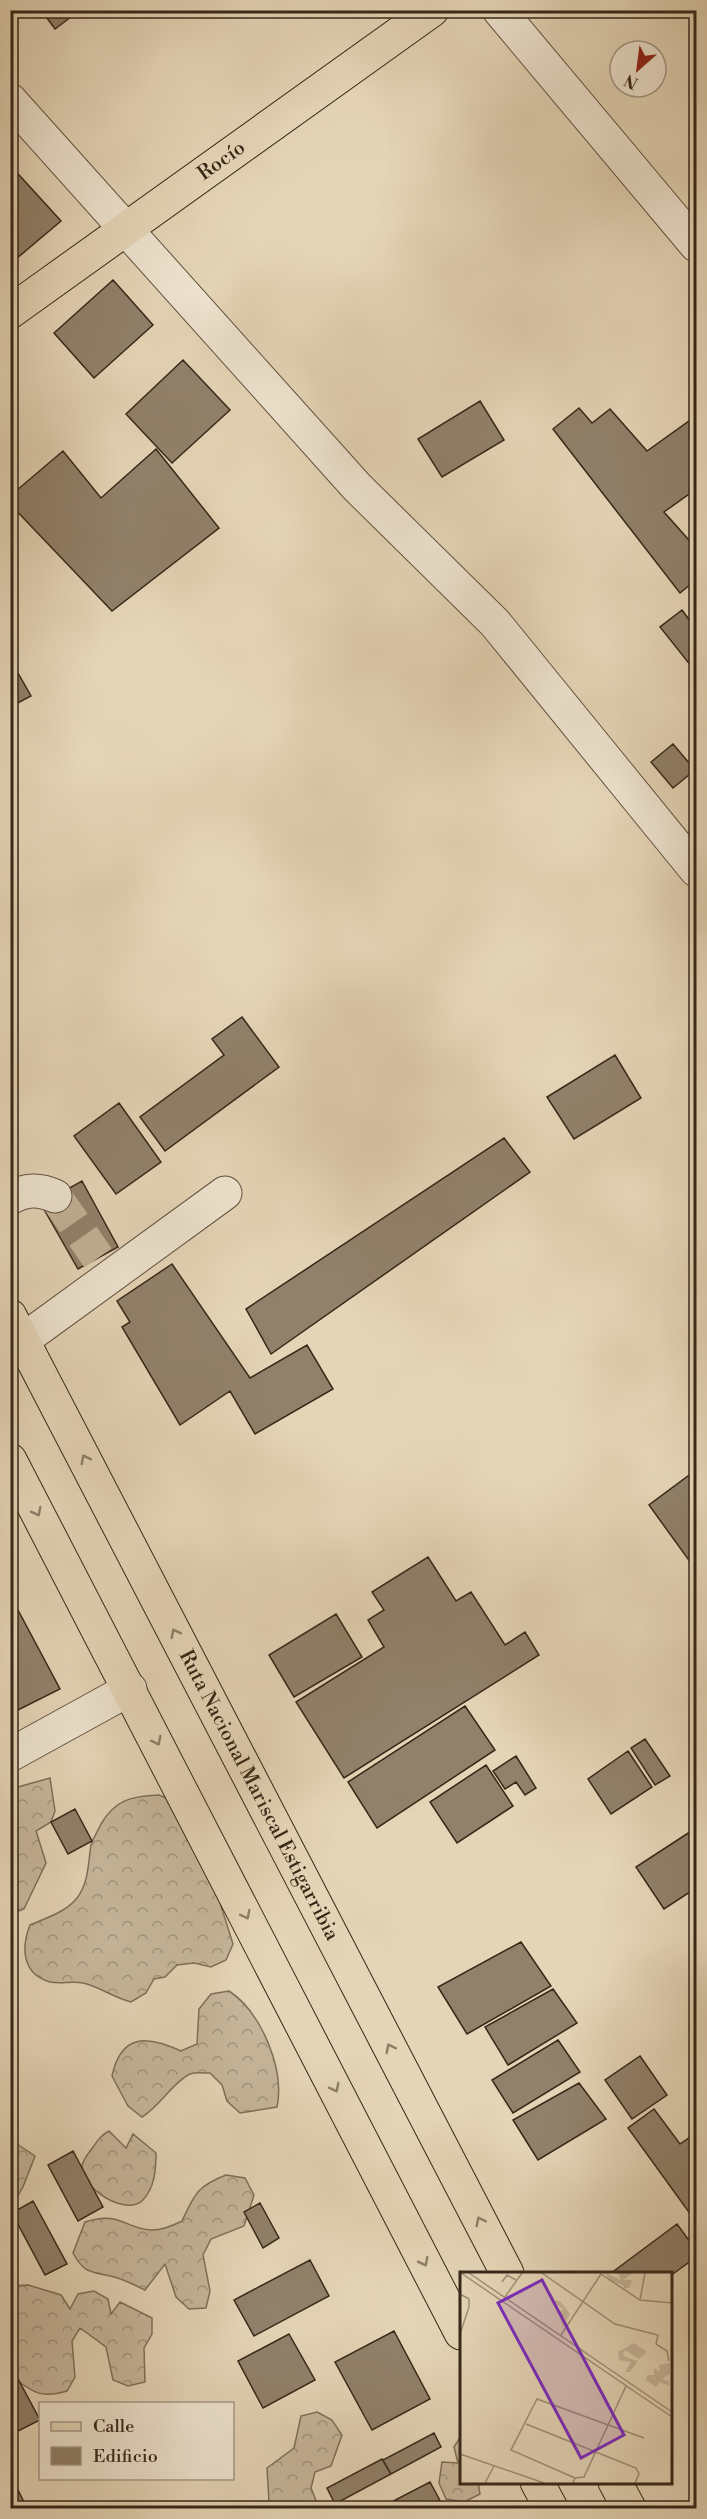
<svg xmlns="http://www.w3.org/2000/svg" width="707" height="2519" font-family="'Libre Bodoni',serif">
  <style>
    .forest { fill: url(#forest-crowns); stroke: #7f6f5a; stroke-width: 1.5 }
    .building { fill: #91816b; stroke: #372718; stroke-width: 1.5 }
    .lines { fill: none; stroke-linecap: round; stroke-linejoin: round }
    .minor-tunnel { stroke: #c2b297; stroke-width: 33; stroke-dasharray: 33 16; stroke-linecap: butt }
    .minor-casing { stroke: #625240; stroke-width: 35 }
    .major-casing { stroke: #372718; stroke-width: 35 }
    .highway-casing { stroke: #372718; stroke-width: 35 }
    .minor { stroke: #eee4d0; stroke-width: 33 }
    .major { stroke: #e5d5b7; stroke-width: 33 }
    .highway { stroke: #e5d5b7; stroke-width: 33 }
    .oneway { stroke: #8e7e68 }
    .labels { text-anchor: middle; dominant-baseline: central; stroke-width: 4.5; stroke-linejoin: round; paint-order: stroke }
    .street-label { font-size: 20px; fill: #372718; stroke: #eee4d0 }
    .inset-road { fill: none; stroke: #9f8f77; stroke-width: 1.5 }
    .view { fill: #7b2cbf; fill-opacity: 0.15; stroke: #7b2cbf; stroke-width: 3 }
    .inset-edge { fill: none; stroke: #372718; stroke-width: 3 }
  </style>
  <defs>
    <pattern id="forest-crowns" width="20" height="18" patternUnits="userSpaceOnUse" patternTransform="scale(1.5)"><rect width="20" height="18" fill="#c7b79c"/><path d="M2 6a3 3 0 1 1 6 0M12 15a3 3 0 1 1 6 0" fill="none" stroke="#a2957e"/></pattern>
  </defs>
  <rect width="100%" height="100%" fill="#e5d5b7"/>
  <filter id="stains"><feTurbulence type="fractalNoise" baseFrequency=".00333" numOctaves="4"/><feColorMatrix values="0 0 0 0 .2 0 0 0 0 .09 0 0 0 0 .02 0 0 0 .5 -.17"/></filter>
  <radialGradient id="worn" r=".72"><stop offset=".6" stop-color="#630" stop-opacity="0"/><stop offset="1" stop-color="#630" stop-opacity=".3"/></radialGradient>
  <path class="forest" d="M50 1778 55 1811 51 1822 36 1831 46 1863 24 1909 11 1914V1794L18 1787Z
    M159 1795 190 1808 233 1944 226 1960 211 1967 194 1963 177 1965 165 1977 154 1979 146 1993 131 2002C114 1998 96 1985 83 1983 73 1981 61 1984 50 1982 22 1974 21 1948 30 1925 46 1918 66 1912 77 1898 89 1882 88 1863 91 1845 93 1838 98 1831 101 1824 115 1800 131 1796 159 1795Z
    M229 1991C261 2012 285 2069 277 2107L240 2113 227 2101 222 2085 210 2073C204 2073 195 2072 190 2074 173 2082 161 2105 142 2117L128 2106 112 2076C121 2034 146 2035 181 2051L197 2044 199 2009 211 1994Z
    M109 2131 126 2148 133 2134 156 2153C156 2169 155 2188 142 2201 125 2216 81 2188 82 2167 82 2160 89 2153 93 2147 98 2140 101 2135 109 2131Z
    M11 2140 35 2156 23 2187 14 2202H10Z
    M226 2175 245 2178 254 2195 244 2226 211 2239 203 2255 210 2291 206 2308 189 2309 176 2297 165 2264 145 2290C134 2285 122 2278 110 2276 89 2271 84 2273 73 2253L85 2222C120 2211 122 2227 150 2230 161 2231 172 2226 182 2221 194 2195 197 2186 226 2175Z
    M28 2285 61 2295 70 2309 78 2294 94 2291 108 2299 111 2314 120 2302 152 2318V2334L144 2348 145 2382 128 2386 113 2380 106 2347 80 2328 72 2341 75 2377 67 2391C39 2399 33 2392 11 2376V2286Z
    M317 2412 332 2420 342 2435 331 2466 315 2472 311 2488 319 2508H257L269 2502 267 2468 294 2448 301 2416Z
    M461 2436V2482H478L480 2494 464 2502 446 2499 439 2483 442 2462 458 2463 454 2447Z"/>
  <path class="building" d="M41 10H80L55 29Z
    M10 165 61 221 10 264Z
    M113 280 153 325 94 378 54 333Z
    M183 360 230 410 172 463 126 414Z
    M480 401 504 440 442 477 418 439Z
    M579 408 592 423 610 409 647 451 696 416V489L664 512 696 548V580L680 593 553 429Z
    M156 449 219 528 112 611 10 504V496L63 451 101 498Z
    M682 610 696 629V670L695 671 660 627Z
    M10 659 31 696 10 707Z
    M673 744 695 770 673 788 651 762Z
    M242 1017 279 1067 165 1151 140 1117 224 1055 212 1039Z
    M615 1055 641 1098 574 1139 547 1097Z
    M119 1103 161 1162 116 1194 74 1136Z
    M504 1138 530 1172 271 1354 246 1309Z
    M82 1181 118 1247 78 1269 41 1204Z
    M172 1264 250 1378 307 1345 333 1389 255 1434 230 1391 180 1425 122 1327 130 1322 117 1301Z
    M696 1470V1570L649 1505Z
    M428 1557 456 1601 471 1592 505 1645 525 1632 539 1655 344 1778 296 1702 384 1647 368 1620 384 1610 372 1592Z
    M10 1595 60 1689 10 1714Z
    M336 1614 362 1657 294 1697 269 1655Z
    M465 1706 495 1750 377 1828 348 1782Z
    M645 1739 670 1776 655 1785 631 1748Z
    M628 1751 652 1787 611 1814 588 1779Z
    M516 1756 536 1788 525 1795 516 1782 505 1789 493 1771Z
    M486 1765 513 1806 457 1843 430 1802Z
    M75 1809 92 1841 68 1854 51 1822Z
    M696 1828V1888L664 1909 636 1867Z
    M521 1942 551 1986 467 2034 438 1987Z
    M553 1989 577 2023 508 2065 485 2027Z
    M558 2040 580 2072 513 2113 492 2080Z
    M640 2056 667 2095 632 2119 605 2080Z
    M579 2083 606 2119 538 2160 513 2120Z
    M654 2109 680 2144 696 2133V2222L628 2128Z
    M73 2151 103 2207 78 2221 48 2165Z
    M33 2201 67 2264 45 2275 12 2213Z
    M260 2203 279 2238 263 2248 244 2212Z
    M677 2224 696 2250V2257L670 2276V2273H615L614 2271Z
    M310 2260 329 2296 254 2336 234 2300Z
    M394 2331 430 2399 372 2430 335 2362Z
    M289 2334 315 2380 263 2408 238 2361Z
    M17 2377 40 2420 10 2435V2380Z
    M434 2433 441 2447 391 2474 383 2460Z
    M382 2459 391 2474 335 2504 327 2488Z
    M430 2482 444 2508H380Z
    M17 2488 27 2508H10V2492Z"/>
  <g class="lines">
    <path class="minor-tunnel" d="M55 1196 98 1258"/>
    <g class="minor-casing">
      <path id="minor" d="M499 10 696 245
        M10 100 357 487 495 623 696 870
        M10 1198C26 1189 39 1189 55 1196
        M23 1340 225 1193
        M10 1755 130 1689"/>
    </g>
    <g class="major-casing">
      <g id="major">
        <path id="s1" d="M10 312 432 10"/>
      </g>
    </g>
    <g class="highway-casing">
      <g id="highway">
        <path id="s2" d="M10 1316 507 2273"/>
        <path d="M10 1460 461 2333"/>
        <path d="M537 2482 551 2508"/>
        <path d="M615 2482 629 2508"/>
      </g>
    </g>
    <use href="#minor" class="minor"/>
    <use href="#major" class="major"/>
    <use href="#highway" class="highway"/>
  </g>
  <defs><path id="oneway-chevron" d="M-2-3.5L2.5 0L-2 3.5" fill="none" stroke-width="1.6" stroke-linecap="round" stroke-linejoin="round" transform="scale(1.5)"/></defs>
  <g class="oneway">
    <use href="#oneway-chevron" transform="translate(85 1459) rotate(-117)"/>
    <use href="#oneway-chevron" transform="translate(37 1512) rotate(63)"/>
    <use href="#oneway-chevron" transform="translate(175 1633) rotate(-117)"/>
    <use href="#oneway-chevron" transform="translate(157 1741) rotate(63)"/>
    <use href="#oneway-chevron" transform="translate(246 1915) rotate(63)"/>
    <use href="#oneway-chevron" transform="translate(390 2048) rotate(-117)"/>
    <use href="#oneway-chevron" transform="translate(335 2088) rotate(63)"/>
    <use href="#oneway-chevron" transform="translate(480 2221) rotate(-117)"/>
    <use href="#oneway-chevron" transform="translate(424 2262) rotate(63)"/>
  </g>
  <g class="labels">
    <g class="street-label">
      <text stroke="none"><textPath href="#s1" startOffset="260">Rocío</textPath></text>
      <text stroke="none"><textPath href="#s2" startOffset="540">Ruta Nacional Mariscal Estigarribia</textPath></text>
    </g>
  </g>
  <g transform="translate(460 2272)">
    <rect width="212" height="212" fill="#e5d5b7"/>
    <path d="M146 1 161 8 158 1H173L163 8H172L170 15 164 17 163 13 149 9ZM91 28 100 29 110 42 103 55 99 41 103 37ZM174 71 187 80 179 87 165 78 163 84 178 89 170 100H165L171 90 159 88 158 80ZM210 91V102L202 107 209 109V114L200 110 196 115 186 108 187 103H194V96L200 100 199 93Z" fill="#c7b79c"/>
    <path class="inset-road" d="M1 1 212 145M9 1 212 140M82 1 155 52 198 63 196 72 207 79 209 89M141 2 180 28 212 31M42 10 47 3 56 8M0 22 9 27V35L0 62M45 25 62 1M180 28 185 1M101 63 141 2M66 152 176 196 179 202 175 211M0 182 84 211M115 206 51 178 77 127 184 166M25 211 34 194M113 211 115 206 124 205 166 114"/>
    <path class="view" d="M82 8 164 163 121 186 38 31Z"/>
    <rect width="212" height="212" class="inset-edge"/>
  </g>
  <rect width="707" height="2519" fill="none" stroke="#e5d5b7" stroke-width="36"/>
  <rect x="12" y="12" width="683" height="2495" fill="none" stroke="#372718" stroke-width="3"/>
  <rect x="18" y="18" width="671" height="2483" fill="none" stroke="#372718" stroke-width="1.5"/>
  <rect x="39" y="2402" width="195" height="78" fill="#eee4d0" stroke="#a59886" stroke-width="1.5"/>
  <rect x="51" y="2422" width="30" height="9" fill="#e5d5b7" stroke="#a59886" stroke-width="1.5"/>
  <text x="93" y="2432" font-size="18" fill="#372718">Calle</text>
  <rect x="51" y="2447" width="30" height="18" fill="#91816b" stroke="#a59886" stroke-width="1.5"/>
  <text x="93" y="2462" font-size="18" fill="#372718">Edificio</text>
  <g transform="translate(638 69) rotate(208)"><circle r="28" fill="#eee4d0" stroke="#a59886" stroke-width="1.5"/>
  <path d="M0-4.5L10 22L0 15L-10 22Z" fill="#8f2418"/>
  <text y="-9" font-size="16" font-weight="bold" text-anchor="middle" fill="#372718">N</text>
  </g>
  <rect width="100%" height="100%" filter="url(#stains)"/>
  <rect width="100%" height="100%" fill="url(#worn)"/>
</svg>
